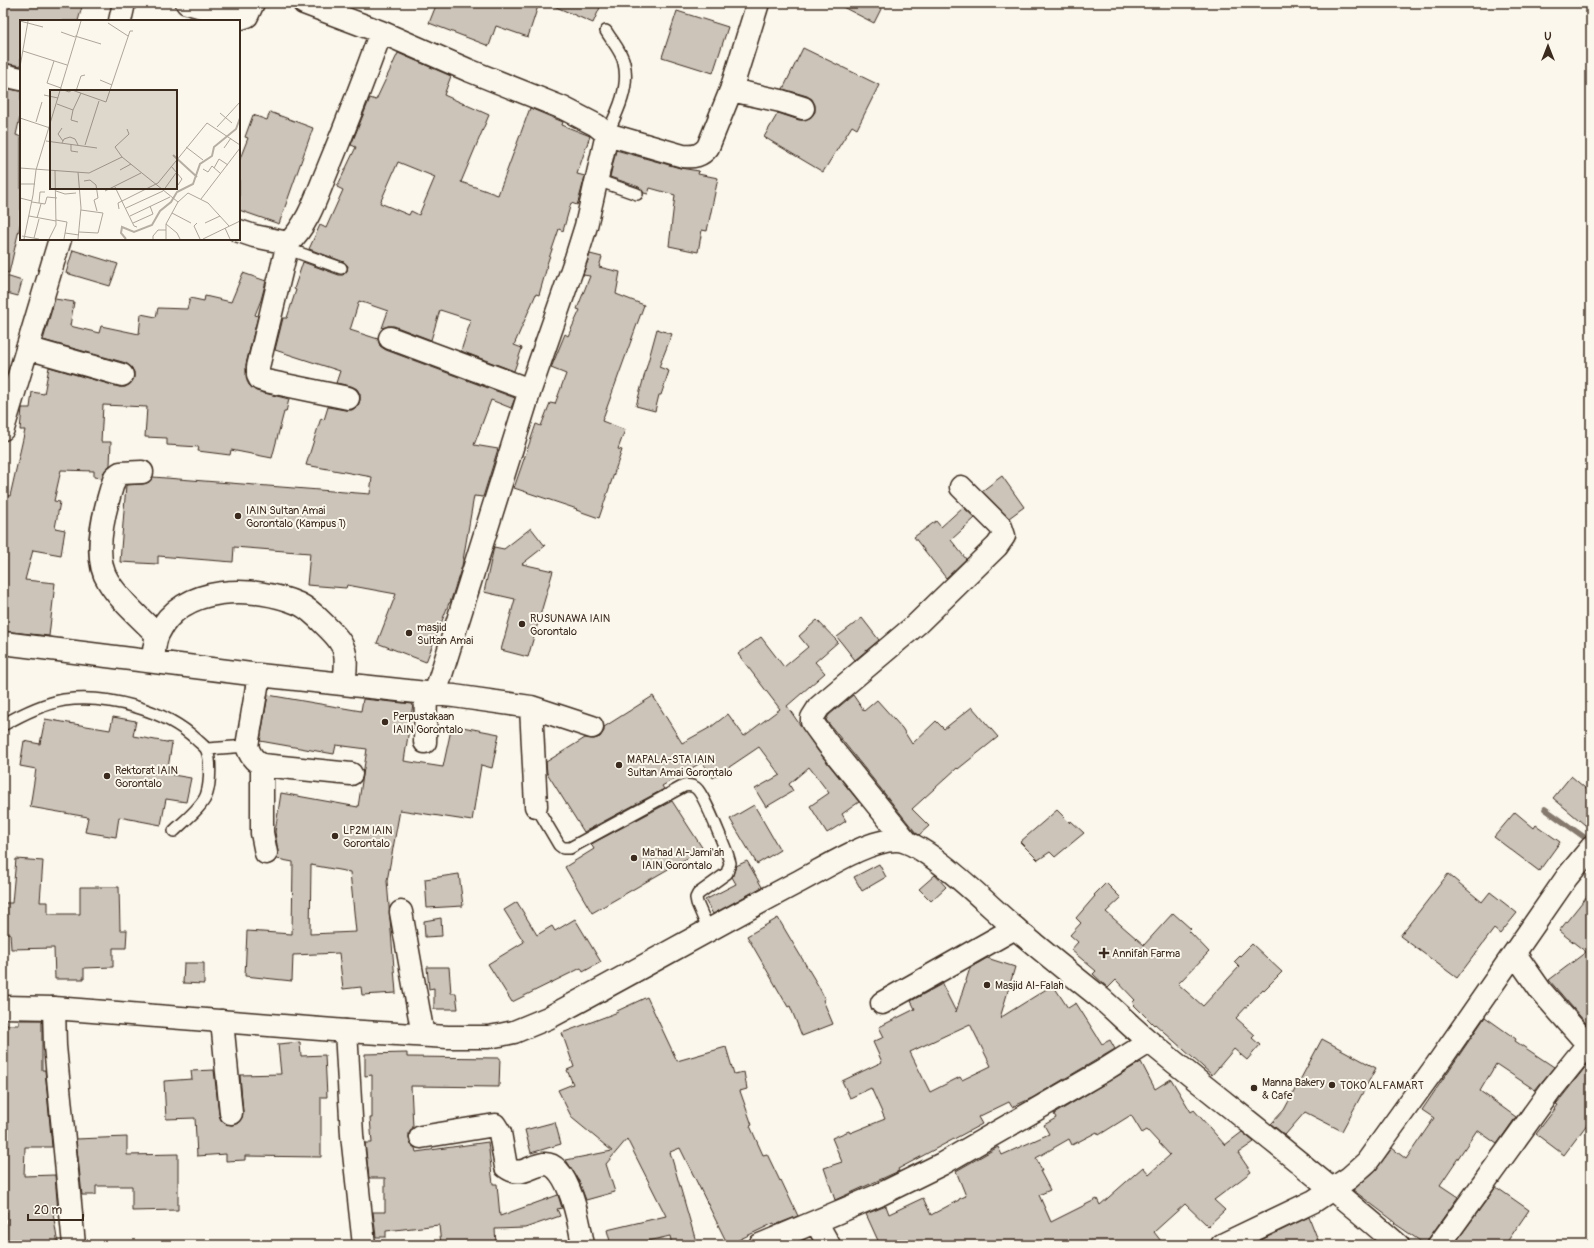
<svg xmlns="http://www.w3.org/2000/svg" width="1594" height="1248" font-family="Pangolin,sans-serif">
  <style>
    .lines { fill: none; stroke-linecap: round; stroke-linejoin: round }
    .stream { stroke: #85796d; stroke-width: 5.5 }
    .building { fill: #ccc4b9; stroke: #3b2a1e; fill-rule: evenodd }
    .service-casing { stroke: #3b2a1e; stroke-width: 14 }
    .minor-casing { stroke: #3b2a1e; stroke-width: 25 }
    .tertiary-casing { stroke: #3b2a1e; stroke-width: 25 }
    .service { stroke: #fbf7ec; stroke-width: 11 }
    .minor { stroke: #fbf7ec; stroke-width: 22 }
    .tertiary { stroke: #fbf7ec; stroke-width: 22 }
    .poi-dot { fill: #3b2a1e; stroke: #fbf7ec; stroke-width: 1.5 }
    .labels { text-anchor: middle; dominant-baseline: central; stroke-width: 4; stroke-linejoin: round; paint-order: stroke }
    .poi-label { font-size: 11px; fill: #3b2a1e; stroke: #fbf7ec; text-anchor: start }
    .inset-river { fill: none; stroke: #b6aea2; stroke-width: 2 }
    .inset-road { fill: none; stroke: #aea59a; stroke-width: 1 }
    .view { fill: #3b2a1e; fill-opacity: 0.15; stroke: #3b2a1e; stroke-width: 2 }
    .inset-edge { fill: none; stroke: #3b2a1e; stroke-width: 2 }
  </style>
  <rect width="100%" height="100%" fill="#fbf7ec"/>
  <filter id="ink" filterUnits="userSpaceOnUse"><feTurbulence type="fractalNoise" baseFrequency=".025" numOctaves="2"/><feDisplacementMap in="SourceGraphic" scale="8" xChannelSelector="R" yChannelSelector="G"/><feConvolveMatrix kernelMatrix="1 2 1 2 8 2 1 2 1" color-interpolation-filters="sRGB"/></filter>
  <g filter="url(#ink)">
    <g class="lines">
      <path class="stream" d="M1545 809 1591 842"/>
    </g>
    <path class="building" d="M3 3H83L78 21H21V66L3 63Z
      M437 3H539L528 37 496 26 489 46 429 23Z
      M547 3H602L593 23Z
      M835 3H884L874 23Z
      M677 11 728 27 713 73 662 57Z
      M803 48 879 85 857 129 852 126 823 172 764 137 778 113 799 120H805L811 117 815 112V105L812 99 807 96 783 89Z
      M398 53 451 76 444 95 489 115 461 182 498 195 530 108 563 122 562 125 590 136 577 174 585 176 579 199 577 205 571 203 563 231 559 229 546 267H547L539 295 536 294 514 345 522 348 514 371 461 351 471 320 440 310 431 340 394 326H388L382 328 388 311 359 301 350 330 378 339 380 346 386 350 515 398 511 408 491 400 474 445 498 449 483 497 474 496 462 566 450 603H449L426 662 377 643 396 594 347 585 346 588 307 585 310 553 234 547 233 562 158 556V564L120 562 126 485 143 484 149 482 153 477 370 494 372 477 306 465 321 418 324 420 328 407 345 410H352L358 406 360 400V394L357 389 351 386 336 383 340 371 275 350 283 318H287L296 290 294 289 303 262 339 275H343L347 271 348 266 344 262 309 249 320 225 326 228 343 190 337 187 356 147 351 145 370 98 376 100ZM398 162 435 177 419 215 411 211 409 215 380 203Z
      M3 88 21 91V113L16 135 21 137V221L9 273 3 272Z
      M270 112 313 128 279 224 239 210V161L248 138 245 137 253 115 267 120Z
      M616 150 680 168 699 171 698 174 718 178 707 231 702 230 698 252 669 246 675 195 650 188 648 194 644 193 639 187 610 177Z
      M73 250 118 264 110 286 66 273Z
      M590 254 602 257 599 267 620 272 616 294 644 305 602 421 625 430 618 449 622 450 599 518 576 510 577 509 514 488 536 424 541 426 550 403 555 404 566 374 551 368 565 334 568 336 580 310 577 309 590 276 583 275Z
      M243 273 266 281 261 300 255 315 258 316 246 364 247 381 249 385 256 391 289 399 286 412H284L272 458 231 450 230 455 198 451 199 447 167 445V438L145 437 147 407 103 405 101 442H111L110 465 103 473 102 478 94 477V471L61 470 54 501 60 502 55 528 65 530 61 555 33 550 25 580 55 583 49 636 3 631V495L10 496 25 430H20L22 408H30L32 392 44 394 49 367 119 387H125L130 384 134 378V372L131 367 126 363 43 340 55 299 74 302 70 326 99 333 101 326 139 334 141 314 156 317 158 308 187 309 190 298 204 301 205 296 231 302Z
      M3 275 22 281 18 296 3 292Z
      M657 329 672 334 659 367 669 371 661 395H659L655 411 636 406Z
      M1002 476 1024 507 1009 518 982 491Z
      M963 507 975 518 951 540 966 559 946 578 914 537 936 521 941 527Z
      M531 528 545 546 522 564 553 571 528 657 501 650 515 599 484 592 494 547 504 549Z
      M862 618 879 640 855 660 837 637Z
      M817 620 838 642 815 662 825 673 787 706 818 751 859 802 842 814 846 821 827 833 810 806 829 793 809 767 789 784 793 791 766 807 755 789 780 775 759 747 713 778 702 762 662 786 664 789 584 832 547 773 546 762 585 738 594 739 600 737 604 731V727L653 696 682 743 711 727 728 714 744 736 780 709 738 654 761 637 784 667 808 647 799 636Z
      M268 695 361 711 363 699 413 704 404 761 443 767 452 725 499 734 492 768 481 765 472 821 400 810 387 881 396 993 362 995 361 987 343 989 339 953 293 955 292 981 245 976 247 931 292 934 293 862 277 859 278 851 275 832 281 793 358 807 367 749 336 745 334 754 260 741ZM311 865 350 872 356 932 310 934Z
      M853 695 864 711 877 700 902 728 912 744 936 721 944 729 972 707 998 737 958 769 957 768 912 809 929 826 919 835 916 833 826 720 829 715Z
      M113 717 136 721 133 736 172 743 167 774 191 778 186 802 166 799 161 825 119 817 116 837 85 832 88 817 30 807 36 769 20 766 24 741 40 744 45 719 110 730Z
      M1571 776 1591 793V830L1553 798Z
      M672 801 703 849 592 913 565 867 594 849 591 844Z
      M754 805 780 850 757 864 730 819Z
      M1057 810 1070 823 1071 821 1084 833 1055 857 1050 852 1038 860 1020 842Z
      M1515 812 1534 828 1536 825 1560 842 1539 871 1494 837Z
      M16 859 43 861 40 902H48V914H80V887H119L120 930H127L126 948H113V967L84 968V979H55L54 948 11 949 10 933 3 934V903H12Z
      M747 861 762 887 713 914 705 900 736 884 732 877 736 866Z
      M879 864 886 877 862 891 854 877Z
      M459 874 463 906 427 908 425 879Z
      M1448 874 1482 902 1490 892 1517 913 1500 934 1494 929 1457 978 1400 936Z
      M935 875 946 887 931 901 919 889Z
      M1106 883 1121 898 1106 912 1144 945 1173 913 1191 929 1189 931 1209 952 1178 984 1203 1006 1239 967 1234 962 1252 944 1282 972 1264 990 1263 989 1236 1018 1255 1035 1252 1038 1260 1045 1247 1060 1234 1049 1212 1075 1155 1024 1154 1025 1132 1003 1135 1000 1116 980 1108 988 1093 974 1096 971 1071 950 1078 942 1070 935 1081 923 1076 918 1095 896 1094 895Z
      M1591 891V1029L1549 980 1586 952 1559 931Z
      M517 902 537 935 552 926 555 931 575 919 601 962 583 972 581 968 512 1002 488 964 524 942 504 910Z
      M441 918 442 936 425 937 424 921Z
      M778 918 819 987 825 999 823 1000 833 1024 802 1036 790 1006 788 1007 747 936Z
      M987 958 1015 967 1000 1018 1053 985 1068 1008 1076 1003 1102 1044 1110 1040 1115 1049 1032 1098 1012 1107 1009 1102 978 1117 982 1124 898 1169 899 1171 835 1200 824 1168 842 1162 832 1138 849 1131 850 1133 885 1119 871 1088 850 1098 842 1081 882 1062 873 1042 884 1037 879 1027 915 1009 911 1001 942 984 956 1012 970 968ZM970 1024 991 1066 962 1080 960 1077 930 1092 910 1052Z
      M184 963H204V984L183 983Z
      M427 967H449L451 993H456L458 1009H434V988L429 989Z
      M647 997 677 1061 726 1047 734 1074 744 1072 747 1089 740 1091 752 1125 750 1126 763 1155 767 1154 780 1181 781 1180 798 1216 775 1225 774 1223 728 1245 680 1148 670 1152 697 1245H672L670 1236 632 1245H611L607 1230 666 1216 627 1139 606 1164 615 1192 586 1200 578 1179 566 1160 612 1151 572 1118 558 1090 573 1084 567 1070 574 1067 562 1033 618 1012 617 1011Z
      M1485 1017 1516 1039 1515 1041 1554 1067 1535 1090 1496 1064 1480 1091 1516 1117 1497 1144 1477 1130 1440 1185 1458 1197 1429 1238 1426 1245 1394 1223 1395 1222 1353 1190 1375 1171 1392 1148 1406 1159 1434 1118 1422 1110Z
      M19 1020H42V1070H45L52 1147H25L24 1176 55 1175 58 1213H53L58 1245H6L7 1212H3V1025H19Z
      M1322 1039 1376 1068 1342 1131 1305 1112 1285 1135 1271 1124 1284 1110Z
      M300 1042 301 1056 325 1055 327 1097H321V1157L245 1156V1160L226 1161V1154L197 1156 195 1118 166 1119 164 1081 192 1079 191 1071 214 1070 219 1114 221 1120 226 1124 232 1125 238 1123 242 1118 243 1112 240 1075 281 1074 278 1044Z
      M407 1053V1057L500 1058 499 1087 411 1086 413 1127 409 1133V1139L411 1145 415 1148 416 1152 488 1142 493 1184H497L500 1216 558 1195 562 1208 557 1209 560 1216 525 1228 495 1229 496 1245H441L439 1225 386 1231V1237H376L373 1212H385V1178H369L365 1143H372L370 1118H372V1075L365 1076V1054Z
      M1591 1060V1119L1564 1155 1536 1134 1558 1105 1556 1104 1561 1098Z
      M1141 1062 1155 1089 1171 1079 1191 1112 1194 1110 1225 1145 1242 1132 1254 1142 1238 1153 1251 1172 1214 1200 1225 1210 1208 1226 1185 1204 1154 1232 1164 1245H880L866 1214 886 1206 889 1214 923 1198 931 1215 959 1200V1199L966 1196 956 1171 998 1147 1002 1155 1049 1134 1044 1125 1056 1118 1054 1114ZM1131 1115 1142 1133 1147 1130 1170 1155 1149 1174 1143 1167 1100 1205 1097 1199 1051 1222 1039 1195 1050 1190 1040 1171H1042L1036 1158 1069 1139 1072 1145 1097 1132 1099 1135Z
      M555 1122 561 1144 531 1153 525 1130Z
      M127 1137V1155L178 1154V1210L132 1211V1186H96V1195H82L76 1139Z
      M1496 1187 1529 1210 1509 1239 1505 1245H1454Z
      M1309 1217 1320 1245H1251Z
      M805 1240 808 1245H792Z"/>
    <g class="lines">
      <g class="service-casing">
        <path id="service" d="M606 31C612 41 622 52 624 63 630 88 617 113 607 134
          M597 180 637 194
          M288 249 341 268
          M3 725C22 714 42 704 64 700 107 694 166 710 197 740 200 743 206 747 207 751 211 760 210 783 207 793 204 806 183 822 174 831
          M207 749 247 746
          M536 806 559 845 563 848H570L684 786C688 785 692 785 696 788 704 794 722 841 727 853L730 863 727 873 698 894 696 898 697 903 709 931"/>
      </g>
      <g class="minor-casing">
        <path id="minor" d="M187 3 241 18 247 16 253 3
          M304 3 381 32 468 70 563 108 596 125 607 134 683 156C694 157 701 156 708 147L731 90 758 3
          M120 21 124 3
          M3 75 21 79
          M731 90 781 101 803 108
          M239 231 254 236 288 243C308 225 317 195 327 171 346 125 364 79 381 32
          M288 243 258 367V375L260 379 266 381 348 398
          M390 338 530 390
          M27 348 122 375
          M3 429 60 239
          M142 472 120 473 115 477C106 504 91 555 108 581 119 600 142 619 157 635
          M3 643 259 675 454 696 531 707 592 727
          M153 661C154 653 154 642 158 634 181 584 255 585 299 604 310 609 319 619 327 627 335 635 343 643 345 654 347 664 345 674 344 684
          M259 675 247 746C250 755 253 760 262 765L351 774
          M435 694 530 390 576 258 586 226 607 134
          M531 707 536 806
          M425 742 426 694
          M262 765V833L266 853
          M907 842 828 744 812 722V718L819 707 917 624 997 546 1004 536 1001 527 961 487
          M401 912 423 1035
          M1515 954 1541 991 1591 1048
          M882 1003 1015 928
          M54 1008 55 1046 74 1245
          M222 1021 231 1113
          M346 1031 352 1135 364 1245
          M421 1137 495 1125 500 1133 506 1167C521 1178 529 1166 544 1164 569 1162 580 1227 583 1245
          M816 1222 829 1245
          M760 1245 879 1195 942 1164 1103 1071 1149 1042
          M1222 1245 1314 1201 1349 1178 1367 1162 1436 1066 1567 877 1591 848
          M1439 1245 1551 1090 1588 1044"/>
      </g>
      <g class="tertiary-casing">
        <path id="tertiary" d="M3 1007 54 1008 346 1031 448 1037H488L500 1035 514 1032 548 1018C633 973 716 925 800 881 825 868 868 840 896 840 923 840 986 903 1008 922 1037 947 1067 971 1097 995 1116 1011 1133 1029 1152 1044 1234 1111 1318 1175 1398 1245"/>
      </g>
      <use href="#service" class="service"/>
      <use href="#minor" class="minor"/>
      <use href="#tertiary" class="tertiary"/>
    </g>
  </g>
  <g class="poi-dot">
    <circle cx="238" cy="516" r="4"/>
    <circle cx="522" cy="624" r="4"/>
    <circle cx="409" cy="633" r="4"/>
    <circle cx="385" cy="722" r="4"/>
    <circle cx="619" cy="765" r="4"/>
    <circle cx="107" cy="776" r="4"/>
    <circle cx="335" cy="836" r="4"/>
    <circle cx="634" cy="858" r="4"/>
    <path d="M1102 947h4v4h4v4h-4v4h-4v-4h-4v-4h4z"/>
    <circle cx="987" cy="985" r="4"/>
    <circle cx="1332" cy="1085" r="4"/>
    <circle cx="1254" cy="1088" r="4"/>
  </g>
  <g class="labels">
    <g class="poi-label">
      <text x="246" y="510">IAIN Sultan Amai<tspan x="246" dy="13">Gorontalo (Kampus 1)</tspan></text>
      <text x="530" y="618">RUSUNAWA IAIN<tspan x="530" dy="13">Gorontalo</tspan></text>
      <text x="417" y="627">masjid<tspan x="417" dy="13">Sultan Amai</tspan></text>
      <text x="393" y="716">Perpustakaan<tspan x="393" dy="13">IAIN Gorontalo</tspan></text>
      <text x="627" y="759">MAPALA-STA IAIN<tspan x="627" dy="13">Sultan Amai Gorontalo</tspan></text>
      <text x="115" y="770">Rektorat IAIN<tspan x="115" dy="13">Gorontalo</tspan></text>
      <text x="343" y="830">LP2M IAIN<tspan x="343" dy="13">Gorontalo</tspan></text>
      <text x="642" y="852">Ma'had Al-Jami'ah<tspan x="642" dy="13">IAIN Gorontalo</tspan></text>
      <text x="1112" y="953">Annifah Farma</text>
      <text x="995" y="985">Masjid Al-Falah</text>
      <text x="1262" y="1082">Manna Bakery<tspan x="1262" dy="13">&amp; Cafe</tspan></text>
      <text x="1340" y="1085">TOKO ALFAMART</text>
    </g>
  </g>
  <g transform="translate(20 20)">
    <rect width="220" height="220" fill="#fbf7ec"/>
    <path class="inset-river" d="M153 135 177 157M106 219 101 213 102 207 114 212 132 205 140 191 151 182 157 172 173 164 180 144 192 136 194 127 216 109 220 98"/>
    <path class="inset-road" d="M0 1 23 7M88 3 108 16M41 12 55 17M55 16 81 24M3 31 47 45M34 41 27 63 41 68M0 47 8 1M80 60 92 65M41 69 49 72 52 70 86 82 110 11H113M56 71 61 56 65 55M24 75 38 78M37 84 53 90 61 73M53 90 51 100 58 102M200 93 212 103M0 98 30 108M16 102 22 82M197 107 220 82M42 108 38 114 43 121M26 121 77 128M42 123 44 119 50 117 55 119 58 125M51 124V131L58 132M65 125 79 81M166 127 183 140M204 128 211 118M102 137 95 127 109 114 107 109M151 146 162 159 158 165M0 148 69 153 102 137 158 182 168 173 188 183 209 206M194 148 199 139 208 145M183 149 188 152 192 146 200 153M100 150 111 144M58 152 61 188 58 219M64 161 70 160 76 165 78 178 74 180 77 191M0 164H15M95 167 114 206 117 207M36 171 45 174 56 173M85 171 121 153M0 178 12 181M181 179 220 128M12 182 25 184 27 177 37 178M19 183 20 172H25M106 188 143 171 156 153M99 189 98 183 138 163 187 103 220 125M152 193 171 203M9 196 36 201M110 196 150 177M17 198 21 184M36 200 47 202 44 219M113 203 133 194 130 186M177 203 174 206 180 219M185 203 200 196M146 204 157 213 160 219M205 208 210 219M59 212 78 213 83 193 61 190M45 213 59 215M2 216 19 219M14 218 19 199M4 219 13 175 16 150 61 1M29 219 36 205 35 150M133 219V216L138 210H146M146 219V204L158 182M183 219 220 201"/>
    <path class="view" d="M30 70H157V169H30Z"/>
    <rect width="220" height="220" class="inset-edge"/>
  </g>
  <rect width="1594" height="1248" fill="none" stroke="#fbf7ec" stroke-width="16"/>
  <rect x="8" y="8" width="1578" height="1232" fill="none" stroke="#3b2a1e" stroke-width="1.5" filter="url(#ink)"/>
  <g transform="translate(1548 46)" stroke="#fbf7ec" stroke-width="3" paint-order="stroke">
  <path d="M0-3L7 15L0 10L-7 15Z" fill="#3b2a1e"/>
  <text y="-6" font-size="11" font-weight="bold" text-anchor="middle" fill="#3b2a1e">U</text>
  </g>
  <path d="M28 1214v6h55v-6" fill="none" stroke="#3b2a1e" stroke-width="2"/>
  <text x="34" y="1214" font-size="12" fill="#3b2a1e" stroke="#fbf7ec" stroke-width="3" paint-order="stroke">20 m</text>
</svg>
